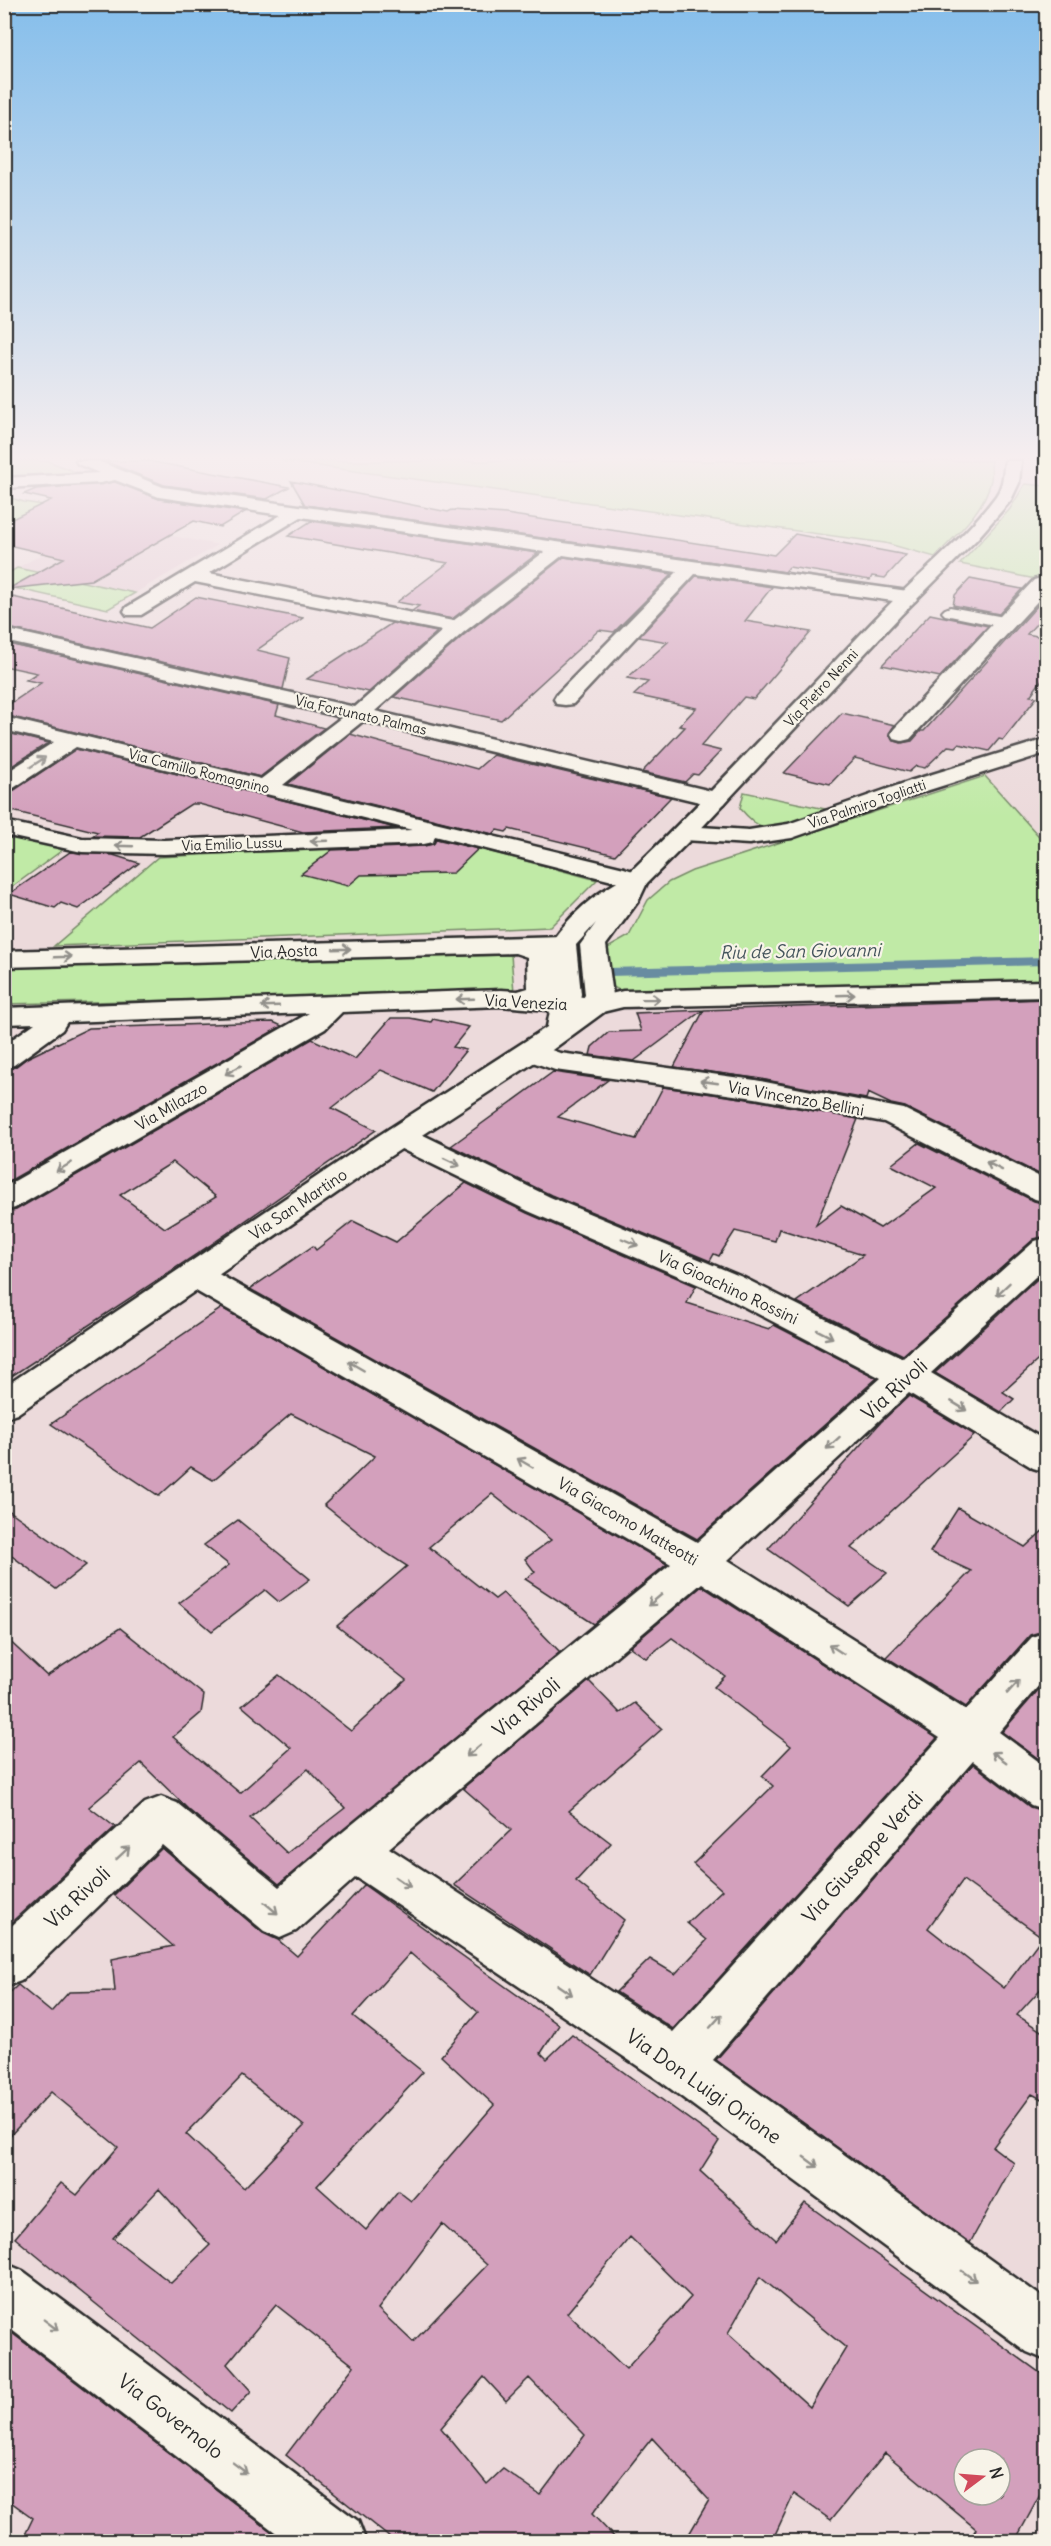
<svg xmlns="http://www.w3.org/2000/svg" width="1051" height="2546" font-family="Delius,sans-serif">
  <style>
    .built { fill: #e4c9d2 }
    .green { fill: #c0eaa6; stroke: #768a68; stroke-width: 1.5 }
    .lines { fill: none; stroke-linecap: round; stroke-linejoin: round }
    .stream { stroke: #688ca1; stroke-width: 8 }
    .building { fill: #d3a0bc; stroke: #2b2b2b; stroke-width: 1.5; fill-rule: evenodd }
    .pedestrian-casing { stroke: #2b2b2b; stroke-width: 4 }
    .minor-casing { stroke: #2b2b2b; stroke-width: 5 }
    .tertiary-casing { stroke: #2b2b2b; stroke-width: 5 }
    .pedestrian { fill: #f7f3e8; fill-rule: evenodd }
    .minor { fill: #f7f3e8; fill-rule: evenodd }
    .tertiary { fill: #f7f3e8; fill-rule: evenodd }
    .oneway { stroke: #918f8a }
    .labels { text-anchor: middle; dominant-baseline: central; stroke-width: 4.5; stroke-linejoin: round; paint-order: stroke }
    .far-street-label { font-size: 14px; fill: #2b2b2b; stroke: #f7f3e8 }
    .street-label { font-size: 16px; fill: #2b2b2b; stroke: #f7f3e8 }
    .water-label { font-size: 18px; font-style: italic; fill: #44545c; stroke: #f7f3e8 }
    .near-street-label { font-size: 20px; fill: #2b2b2b; stroke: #f7f3e8 }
  </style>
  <rect width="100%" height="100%" fill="#ecdadb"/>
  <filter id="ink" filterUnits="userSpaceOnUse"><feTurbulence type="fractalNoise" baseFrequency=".0167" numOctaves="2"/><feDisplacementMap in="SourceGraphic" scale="12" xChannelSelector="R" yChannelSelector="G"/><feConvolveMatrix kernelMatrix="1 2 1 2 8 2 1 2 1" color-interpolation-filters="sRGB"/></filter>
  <g filter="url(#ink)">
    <path class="built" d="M102 522 218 545 135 593 17 568Z"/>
    <path class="green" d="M4 461H48L73 471 69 474 5 478Z
      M281 461H991C991 467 992 474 991 480 985 510 955 536 935 557L885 543Z
      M1025 484 1046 486V581L960 564 1010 509Z
      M4 496 24 502 100 514 5 533Z
      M17 568 135 593 108 609 5 586V575Z
      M985 776 1046 844V987L623 992 613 987 606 949 629 936 648 900 669 882 692 871Z
      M744 792 830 810C809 819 776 838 754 822 749 818 744 813 740 808Z
      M5 836 68 846 5 892Z
      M454 842 597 880 550 927 54 946 158 857Z
      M511 955 514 992 5 1004 4 966Z"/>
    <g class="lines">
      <path class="stream" d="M567 973 1046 961"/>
    </g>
    <path class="building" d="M104 461H148L289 487 267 499 164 485Z
      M291 481 448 512 452 510 506 514 774 555 795 534 906 555 885 578 872 576 870 580 789 567 785 572 305 505Z
      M115 482 159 499 245 512 220 527 194 521 91 580 8 589 64 558 4 544V523L51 500 24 494 36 489Z
      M311 521 538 553 452 619 412 611 419 606 397 602 448 563 288 536Z
      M564 557 672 574 614 632 599 630 501 720 394 697 465 634Z
      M696 576 772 587 745 621 811 632 754 699 744 697 701 746 721 751 698 775 693 774 685 782 642 772 685 727 679 726 696 708 634 695 648 682 627 678 668 642 639 637Z
      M970 579 1022 589 999 614 953 605 955 595Z
      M4 595 150 628 196 597 303 618 257 650 290 658 283 689 4 627Z
      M1047 595V612L1027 634 1047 638V673L1030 696 1037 697 1003 740 999 739 989 751 959 744 956 747 948 746 925 768 916 766 909 772 855 758 830 784 784 773 842 713 895 725 889 733 892 740 901 743 912 741 921 731H924Z
      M930 614 988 626 940 677 882 665Z
      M392 623 437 632 369 692 307 679Z
      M4 643 279 705 276 715 324 728 260 777 4 715V708L41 683 26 680 37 673 4 666Z
      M4 732 48 743 4 771Z
      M350 734 477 769 493 755 671 797 615 855 509 829 506 832 497 830 493 834 288 784Z
      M76 749 396 828 303 832 199 804H191L140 837 92 836 98 832 4 809V793L13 791Z
      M436 839 478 849 453 873 361 875 348 886 301 874 332 850 424 846 433 844Z
      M70 852 113 855 139 863 78 909 61 903 55 908 9 894Z
      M1047 999V1178L905 1107 891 1104 868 1093 866 1099 755 1078 674 1067 704 1010Z
      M703 1010 634 1061 590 1055 592 1047 609 1032 641 1031 635 1013Z
      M391 1018H410L431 1022 433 1019 469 1027 453 1047 466 1050 432 1092 381 1070 332 1108 376 1130 209 1246 4 1381V1213L16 1210 312 1039 355 1059ZM173 1162 216 1197 165 1228 120 1195Z
      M273 1022 282 1026 4 1184V1069L15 1067 27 1058 89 1028Z
      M553 1072 608 1080 558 1117 636 1139 663 1087 755 1100 858 1119 816 1225 841 1206 880 1228 936 1188 891 1165 919 1143 1034 1201 1047 1204V1236L1034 1239 903 1355 797 1302 863 1255 779 1229 775 1241 735 1231 719 1256 714 1254 710 1261 551 1195 451 1146Z
      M466 1183 527 1213 696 1286 687 1303 769 1329 774 1325 877 1378 697 1539 250 1289 313 1246 316 1250 353 1221 396 1242Z
      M1047 1270V1352L1003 1392 1014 1399 1001 1412 935 1373Z
      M222 1308 667 1564 594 1624 525 1579 535 1572 525 1559 551 1540 492 1494 429 1547 495 1599 503 1593 560 1652 279 1884 190 1811 141 1763 89 1807 115 1827 4 1929V1636L47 1676 120 1628 204 1695 201 1713 173 1737 240 1793 291 1748 242 1706 279 1675 351 1731 406 1680 337 1626 407 1566 377 1547 324 1505 375 1456 291 1414 213 1480 191 1467 159 1496 51 1424ZM308 1769 345 1808 287 1853 250 1818Z
      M909 1396 975 1435 851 1548 887 1573 849 1606 768 1549 881 1422Z
      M4 1507 86 1565 56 1589 4 1550Z
      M958 1508 1025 1547 1047 1527V1630L1030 1635 966 1707 886 1657 971 1571 930 1552Z
      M238 1520 310 1579 279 1602 265 1590 212 1631 179 1603 229 1565 204 1545Z
      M702 1586 937 1738 673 2029 616 1992 650 1959 675 1974 707 1940 687 1923 722 1890 693 1864 773 1786 762 1776 791 1746 714 1687 725 1676 672 1638 646 1658 630 1647Z
      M1047 1680V1765L1002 1732Z
      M589 1681 620 1713 635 1703 662 1729 569 1811 611 1843 576 1881 624 1920 590 1975 454 1885 511 1830 463 1788Z
      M973 1764 1030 1807 1047 1812V1982L1017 2015 1047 2035V2102L1032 2094 993 2147 1014 2163 970 2243 716 2060ZM963 1880 1042 1937 1004 1988 928 1928Z
      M162 1848 263 1933 278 1940 297 1956 364 1885 559 2025 541 2053 547 2059 572 2035 719 2141 700 2171 776 2240 805 2203 1047 2378V2482L1015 2541H969L976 2529 885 2453 831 2520 794 2494 772 2541H685L709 2500 652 2438 592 2514 618 2541H394L286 2455 354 2366 276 2305 227 2364 251 2391 231 2413 70 2283 15 2238 61 2183 77 2195 118 2147 51 2092 4 2142V1998L18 1985 51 2012 69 1992 115 1991 112 1959 173 1946 114 1895ZM410 1953 478 2012 441 2056 494 2105 411 2201 398 2191 366 2230 317 2186 423 2072 353 2016ZM242 2076 304 2126 244 2188 186 2134ZM159 2189 210 2245 171 2283 113 2238ZM442 2224 487 2265 413 2342 378 2309ZM630 2237 691 2297 626 2369 567 2313ZM760 2277 846 2348 810 2407 728 2333ZM484 2377 506 2401 529 2378 585 2435 540 2495 503 2469 487 2484 441 2428ZM964 2459H1000V2495H964Z
      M4 2327 284 2541H22L33 2518 4 2497Z"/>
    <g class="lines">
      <g class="pedestrian-casing">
        <path id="pedestrian" d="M950 607 1004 617 1012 622 1004 627 945 615 942 612 945 609Z"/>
      </g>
      <g class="minor-casing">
        <path id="minor" d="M76 461H98L163 487 908 591 915 593 918 597 915 601 908 603 695 574 573 704 565 705 557 704 554 699 557 694 677 572 563 555 464 632 375 711 724 794 728 799 724 804 716 806 363 721 283 785 624 868 645 875 648 880 645 885 636 887 435 836 433 842 424 844 164 854 82 852 4 835V821L82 838 164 840 412 830 76 747 12 789 4 791V774L54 742 4 730V717L261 779 342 717 4 641V629L355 707 442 631 195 582 141 615H127L124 611 127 607 281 515 159 497 115 480 100 483 4 488V478L99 473 78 464ZM301 517 544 552 453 621 209 573Z
          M1041 578 1046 580V592L910 739 902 741 894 739 891 734 894 729 1034 580Z
          M1046 739V753L926 791 792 838 749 844 684 840 676 838 672 833 676 828 684 826 749 830 788 824 910 781Z
          M563 936 572 938 576 944 572 950 552 952 556 990 553 994 594 998 623 991 1046 981V997L623 1007 594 1014 501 1006 342 1012 325 1029 15 1208 4 1211V1187L309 1013 67 1022 62 1030 14 1065 4 1067V1045L35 1023 4 1024V1008L501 990 518 991 528 988 527 957 515 953 4 967V951Z
          M531 1043 560 1053 755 1080 904 1109 1046 1180V1202L1035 1199 884 1122 755 1098 555 1070 521 1058 517 1052 521 1046Z
          M400 1127 411 1129 550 1197 742 1277 903 1358 1035 1241 1046 1238V1267L931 1373 1046 1441V1472L1033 1468 909 1393 728 1560 966 1710 1032 1637 1046 1632V1677L999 1732 1046 1767V1810L1031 1805 973 1761 713 2060 1046 2300V2360L1027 2352 660 2081 356 1877 296 1931 280 1938 264 1931 162 1845 21 1981 4 1987V1933L145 1803 161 1797 177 1803 279 1887 338 1836 671 1564 182 1283 177 1275 182 1267 194 1264 206 1267 697 1542 881 1378 718 1293 528 1211 389 1143 385 1136 389 1129ZM702 1583 940 1738 673 2032 389 1848Z
          M4 2263 23 2271 358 2521 366 2542H288L4 2324Z"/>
      </g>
      <g class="tertiary-casing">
        <path id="tertiary" d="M1005 461H1021L1019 483 1011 500 976 540 901 615 692 838 647 883 639 900 606 945 613 995 604 1012 541 1058 389 1157 17 1414 4 1418V1387L367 1143 547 1027 553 994 550 944C562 926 579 908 597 895 608 887 621 881 631 871 717 788 798 699 881 613 919 574 964 539 996 496 1004 485 1003 473 1005 461ZM596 923 580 945 585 995 579 1004 581 994 576 945Z"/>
      </g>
      <use href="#pedestrian" class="pedestrian"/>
      <use href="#minor" class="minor"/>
      <use href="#tertiary" class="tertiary"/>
    </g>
    <defs><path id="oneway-shaft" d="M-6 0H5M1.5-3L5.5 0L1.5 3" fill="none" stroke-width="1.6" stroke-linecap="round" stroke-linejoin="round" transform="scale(1.5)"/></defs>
    <g class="oneway">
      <use href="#oneway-shaft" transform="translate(38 762) rotate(-33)"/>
      <use href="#oneway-shaft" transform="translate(319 841) rotate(178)"/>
      <use href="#oneway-shaft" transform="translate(124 846) rotate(-178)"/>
      <use href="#oneway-shaft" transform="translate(342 949) rotate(-2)"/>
      <use href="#oneway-shaft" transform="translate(63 957) rotate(-2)"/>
      <use href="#oneway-shaft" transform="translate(846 995) rotate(-2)"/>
      <use href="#oneway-shaft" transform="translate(465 999) rotate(178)"/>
      <use href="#oneway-shaft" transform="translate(651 999) rotate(-1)"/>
      <use href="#oneway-shaft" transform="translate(270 1006) rotate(178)"/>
      <use href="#oneway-shaft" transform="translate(233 1070) rotate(150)"/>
      <use href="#oneway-shaft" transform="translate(709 1082) rotate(-172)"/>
      <use href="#oneway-shaft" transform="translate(452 1162) rotate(26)"/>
      <use href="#oneway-shaft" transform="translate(994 1166) rotate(-153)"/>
      <use href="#oneway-shaft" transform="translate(64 1167) rotate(150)"/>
      <use href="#oneway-shaft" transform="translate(630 1242) rotate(23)"/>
      <use href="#oneway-shaft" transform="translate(1003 1289) rotate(137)"/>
      <use href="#oneway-shaft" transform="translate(825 1334) rotate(27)"/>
      <use href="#oneway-shaft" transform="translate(356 1366) rotate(-150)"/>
      <use href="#oneway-shaft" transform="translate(959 1406) rotate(31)"/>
      <use href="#oneway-shaft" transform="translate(833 1443) rotate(138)"/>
      <use href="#oneway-shaft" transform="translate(525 1463) rotate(-150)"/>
      <use href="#oneway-shaft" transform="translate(655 1600) rotate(140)"/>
      <use href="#oneway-shaft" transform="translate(836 1649) rotate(-147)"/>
      <use href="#oneway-shaft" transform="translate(1013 1687) rotate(-48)"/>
      <use href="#oneway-shaft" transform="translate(473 1751) rotate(140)"/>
      <use href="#oneway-shaft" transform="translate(999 1757) rotate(-144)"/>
      <use href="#oneway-shaft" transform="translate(123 1853) rotate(-43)"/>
      <use href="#oneway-shaft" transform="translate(403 1882) rotate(34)"/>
      <use href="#oneway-shaft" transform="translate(271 1908) rotate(40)"/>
      <use href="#oneway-shaft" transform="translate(565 1990) rotate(34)"/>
      <use href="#oneway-shaft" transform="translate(716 2021) rotate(-48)"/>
      <use href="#oneway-shaft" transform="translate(811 2162) rotate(36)"/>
      <use href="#oneway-shaft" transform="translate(969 2276) rotate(36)"/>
      <use href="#oneway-shaft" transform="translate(51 2325) rotate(37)"/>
      <use href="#oneway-shaft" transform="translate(240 2468) rotate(37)"/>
    </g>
  </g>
  <linearGradient id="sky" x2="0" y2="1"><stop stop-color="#85beeb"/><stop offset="0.56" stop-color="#f6eeef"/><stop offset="1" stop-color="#f6eeef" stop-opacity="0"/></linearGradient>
  <rect width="1051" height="817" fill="url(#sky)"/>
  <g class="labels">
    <g class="far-street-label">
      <text transform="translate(821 688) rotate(-47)">Via Pietro Nenni</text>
      <text transform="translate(361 715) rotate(13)">Via Fortunato Palmas</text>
      <text transform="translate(199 771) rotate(14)">Via Camillo Romagnino</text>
      <text transform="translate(867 804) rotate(-19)">Via Palmiro Togliatti</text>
      <text transform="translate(232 844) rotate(-2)">Via Emilio Lussu</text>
    </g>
    <g class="street-label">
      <text transform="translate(284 951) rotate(-2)">Via Aosta</text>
      <text transform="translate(526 1002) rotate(3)">Via Venezia</text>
      <text transform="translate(796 1098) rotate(10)">Via Vincenzo Bellini</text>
      <text transform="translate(171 1106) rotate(-30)">Via Milazzo</text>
      <text transform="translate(298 1204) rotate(-34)">Via San Martino</text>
      <text transform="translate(728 1287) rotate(25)">Via Gioachino Rossini</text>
      <text transform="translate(628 1521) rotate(30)">Via Giacomo Matteotti</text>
    </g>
    <g class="water-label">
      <text transform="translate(800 951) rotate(-1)">Riu de San Giovanni</text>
    </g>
    <g class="near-street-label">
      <text transform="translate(894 1389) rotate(-42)">Via Rivoli</text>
      <text transform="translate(526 1707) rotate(-40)">Via Rivoli</text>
      <text transform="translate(862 1857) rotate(-48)">Via Giuseppe Verdi</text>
      <text transform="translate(77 1897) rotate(-43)">Via Rivoli</text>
      <text transform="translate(704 2086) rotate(35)">Via Don Luigi Orione</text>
      <text transform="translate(171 2416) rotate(37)">Via Governolo</text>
    </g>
  </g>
  <rect width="1051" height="2546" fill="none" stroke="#f7f3e8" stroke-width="24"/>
  <rect x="12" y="12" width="1027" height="2522" fill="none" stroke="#2b2b2b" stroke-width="2" filter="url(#ink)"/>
  <g transform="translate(982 2477) rotate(74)"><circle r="28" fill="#f7f3e8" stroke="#a5a39c" stroke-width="1.5"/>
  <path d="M0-4.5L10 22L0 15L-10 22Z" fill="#d1495b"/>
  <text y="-9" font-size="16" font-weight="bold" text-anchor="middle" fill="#2b2b2b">N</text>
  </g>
</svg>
